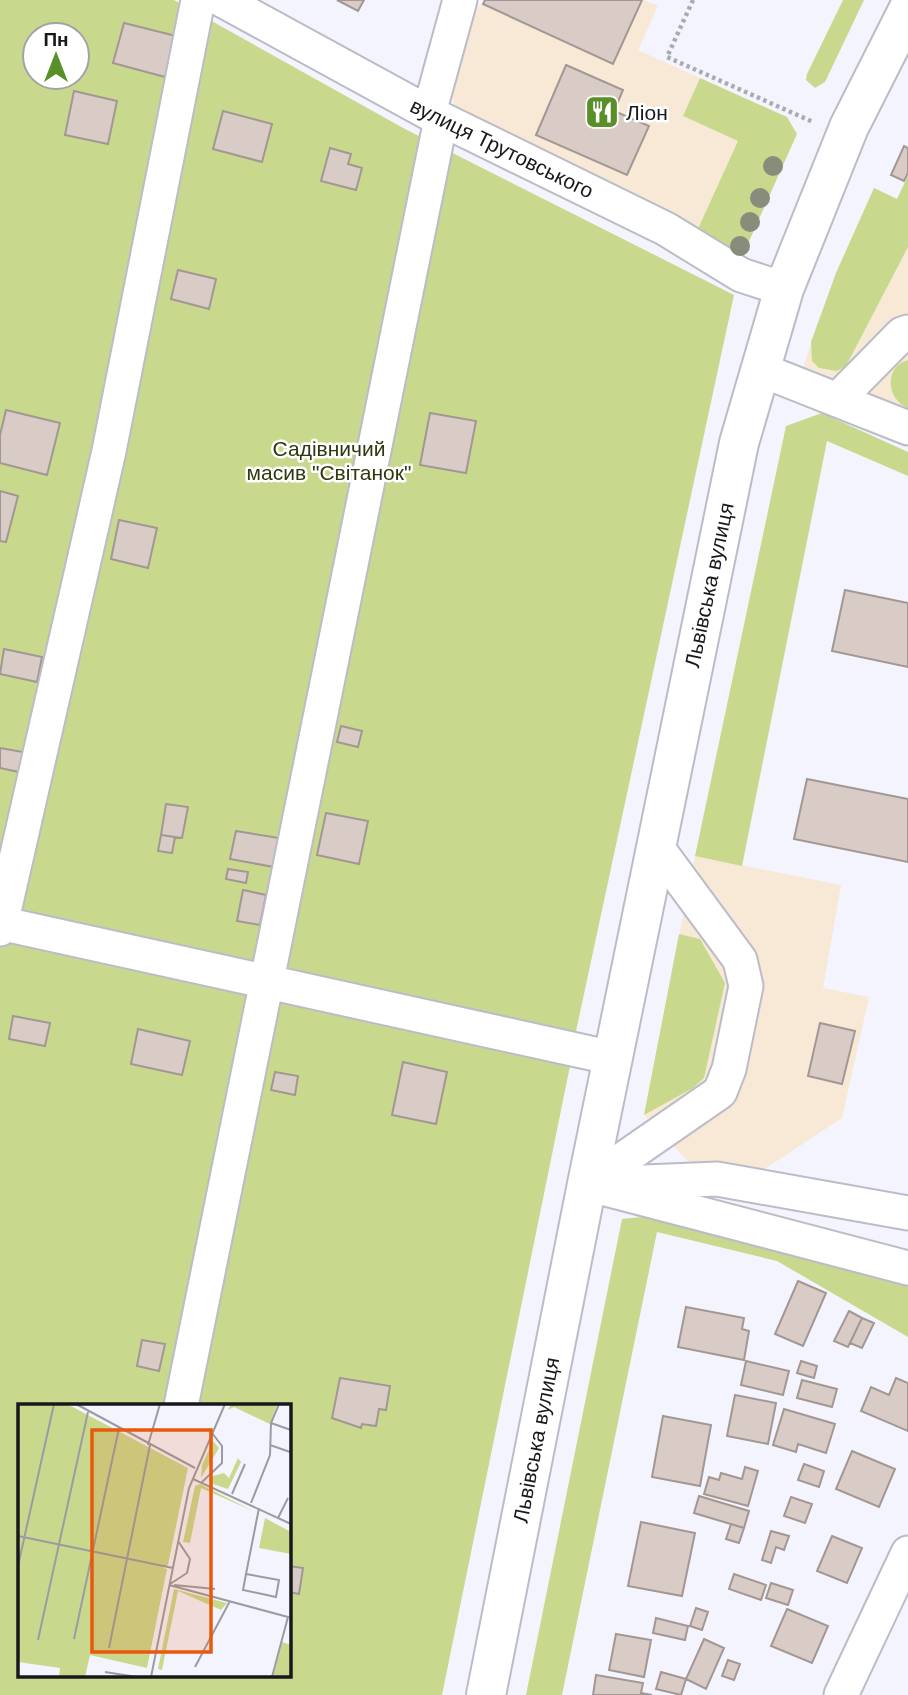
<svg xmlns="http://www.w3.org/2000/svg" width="908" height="1695" font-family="Arial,sans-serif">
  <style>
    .commercial { fill: #f7e9d5 }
    .green { fill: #c8d98d; fill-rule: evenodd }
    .building { fill: #d9ccc7; stroke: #a39793; stroke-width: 2 }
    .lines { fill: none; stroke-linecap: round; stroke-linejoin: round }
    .minor-casing { stroke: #bbbcc7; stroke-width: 37 }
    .major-casing { stroke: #bbbcc7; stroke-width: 42 }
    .path { stroke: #aaabb2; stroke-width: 4.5; stroke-dasharray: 3.5 3.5; stroke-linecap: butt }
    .minor { stroke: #fff; stroke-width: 33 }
    .major { stroke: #fff; stroke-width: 38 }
    .tree { fill: #888d7b }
    .labels { text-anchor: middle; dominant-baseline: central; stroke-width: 5; stroke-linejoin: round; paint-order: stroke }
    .poi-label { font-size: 21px; fill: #18181c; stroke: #fff; text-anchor: start }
    .street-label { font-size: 21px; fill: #18181c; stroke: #fff }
    .park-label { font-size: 21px; fill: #303810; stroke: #fff }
    .inset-road { fill: none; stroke: #9b9ca3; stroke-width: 2 }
    .view { fill: #e8590c; fill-opacity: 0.15; stroke: #e8590c; stroke-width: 3.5 }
    .inset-edge { fill: none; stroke: #18181c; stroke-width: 3.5 }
  </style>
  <rect width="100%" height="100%" fill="#f3f4fd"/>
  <path class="commercial" d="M485 0H644L658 6 638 50 700 78 683 116 739 141 697 231 455 112 450 82 476 11Z
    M908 176V408L802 370 836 273 874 188 897 199Z
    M695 856 841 885 823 988 869 997 842 1118 722 1197 644 1115Z"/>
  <path class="green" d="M0 0H174L405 129 734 295 575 1036 542 1029 535 1058 570 1066 442 1695H0ZM35 35H77V77H35ZM19 1406H289V1676H19Z
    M843 0H864L825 82 815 88 806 80 807 74Z
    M700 78 787 117 797 134 742 257 697 231 738 141 683 116Z
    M908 176V247L846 366 837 371 819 368 812 361 811 342 836 273 874 188 897 199Z
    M908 360V408C886 400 884 366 908 360Z
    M822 413 908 452V476L827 441 742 866 695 856 786 426Z
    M679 934 700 939 725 983 704 1078 693 1088 644 1115Z
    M660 1215 908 1281V1337L777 1261 657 1232 562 1695H526L622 1219Z"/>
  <path class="building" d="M337 0H364L358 11Z
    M485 0H642L613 64 483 4Z
    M124 23 176 36 165 77 113 63Z
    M566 65 623 90 614 111 649 126 627 175 536 135Z
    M74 91 117 101 108 144 65 135Z
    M223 111 272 124 262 162 213 149Z
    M904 146 908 148V173L904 181 891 175Z
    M330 148 351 154 348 164 362 168 356 190 321 181Z
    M178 270 216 279 209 309 171 299Z
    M6 410 60 423 47 475 0 463V435Z
    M430 413 476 421 466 473 420 465Z
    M0 491 18 496 6 542 0 541Z
    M119 520 157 528 148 568 111 559Z
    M845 590 908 603V667L832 651Z
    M4 649 42 657 37 682 0 674Z
    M341 726 362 731 358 747 337 742Z
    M0 748 23 752 19 772 0 768Z
    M807 779 908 799V862L794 839Z
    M166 804 188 807 182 838 161 835Z
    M326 813 368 821 359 864 317 855Z
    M236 831 279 838 274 867 230 859Z
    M161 835 175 837 172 853 158 851Z
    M228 869 248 872 246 883 226 879Z
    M243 890 266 895 260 925 237 921Z
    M13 1016 50 1023 45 1046 9 1039Z
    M820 1023 855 1031 842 1084 808 1076Z
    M138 1029 190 1041 182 1075 131 1064Z
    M403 1062 447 1072 436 1124 392 1115Z
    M275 1072 298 1076 295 1095 271 1090Z
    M798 1281 826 1293 803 1346 775 1334Z
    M686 1307 744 1318 742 1329 749 1331 744 1360 678 1347Z
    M849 1311 862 1318 848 1347 834 1341Z
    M862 1318 874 1323 862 1348 850 1343Z
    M142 1340 165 1344 159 1371 137 1366Z
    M746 1361 789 1371 783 1395 741 1385Z
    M801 1361 817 1366 814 1378 797 1373Z
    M340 1378 390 1386 386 1410 379 1409 376 1426 362 1424 361 1428 332 1418Z
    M896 1378 908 1383V1431L861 1411 871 1387 889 1395Z
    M802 1380 837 1389 832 1407 797 1398Z
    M735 1395 776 1403 768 1444 727 1436Z
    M784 1409 835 1424 826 1453 798 1444 796 1452 773 1445Z
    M663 1416 711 1425 700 1486 652 1477Z
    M852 1451 895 1469 879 1507 836 1489Z
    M804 1464 824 1471 819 1487 798 1480Z
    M745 1467 758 1471 748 1506 704 1494 709 1477 719 1480 721 1473 742 1479Z
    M699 1496 749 1511 744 1528 694 1513Z
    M791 1497 812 1504 805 1523 784 1516Z
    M641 1522 695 1533 682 1596 628 1586Z
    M731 1524 744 1528 739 1543 726 1539Z
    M771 1531 789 1536 784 1550 776 1547 771 1563 762 1560Z
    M832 1536 862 1548 847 1583 817 1571Z
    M289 1566 303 1568 299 1594 289 1592Z
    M734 1574 766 1585 761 1600 729 1589Z
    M771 1583 793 1590 788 1605 766 1598Z
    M696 1608 708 1612 702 1630 690 1626Z
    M787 1609 828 1626 812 1663 771 1646Z
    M656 1618 688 1626 685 1640 653 1633Z
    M616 1634 651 1640 644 1677 609 1670Z
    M704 1639 724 1648 706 1689 686 1679Z
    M728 1660 740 1664 734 1680 722 1676Z
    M661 1672 686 1679 681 1695 656 1689Z
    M596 1675 643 1683 641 1693 652 1695H593Z"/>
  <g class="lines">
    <g class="minor-casing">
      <path id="minor" d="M222 0 429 113 666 229 741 275 784 289
        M429 113 460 0
        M759 369 908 428
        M837 400 902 334 908 332
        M0 923 613 1058
        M0 929 109 451 198 0
        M621 1183 717 1179 908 1213
        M587 1184 720 1092 729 1069 746 986 740 960 656 846
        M587 1184 908 1268
        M181 1406 441 119
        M841 1695 908 1553"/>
    </g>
    <g class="major-casing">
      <path id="major" d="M486 1695 587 1184 739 443 784 289 849 127 908 10"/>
    </g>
    <path class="path" d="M693 0 667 57 813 122"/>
    <use href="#minor" class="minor"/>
    <use href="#major" class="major"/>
  </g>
  <g class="tree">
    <circle cx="773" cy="166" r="10"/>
    <circle cx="760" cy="198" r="10"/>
    <circle cx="750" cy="222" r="10"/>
    <circle cx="740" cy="246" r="10"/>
  </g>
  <defs>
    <g id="restaurant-square" transform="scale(1.75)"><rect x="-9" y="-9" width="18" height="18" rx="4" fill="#598f29" stroke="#fff"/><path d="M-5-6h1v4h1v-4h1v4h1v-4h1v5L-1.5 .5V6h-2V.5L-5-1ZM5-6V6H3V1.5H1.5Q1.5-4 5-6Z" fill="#fff"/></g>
  </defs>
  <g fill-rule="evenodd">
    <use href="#restaurant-square" x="602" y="112"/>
  </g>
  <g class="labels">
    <g class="poi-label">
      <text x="626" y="112">Ліон</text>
    </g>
    <g class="street-label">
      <text transform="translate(502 148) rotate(26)">вулиця Трутовського</text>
      <text transform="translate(709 585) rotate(-78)">Львівська вулиця</text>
      <text transform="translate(536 1440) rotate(-79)">Львівська вулиця</text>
    </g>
    <g class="park-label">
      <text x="329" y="448">Садівничий<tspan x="329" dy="24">масив "Світанок"</tspan></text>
    </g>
  </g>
  <g transform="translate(18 1404)">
    <rect width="273" height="273" fill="#f3f4fd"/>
    <path d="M0 0H49L170 64 150 161 145 164 149 165 129 264 72 251 67 273H41L42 264 0 258ZM213 0H259L252 20 216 3 210 6ZM195 37 201 44 183 74 184 61ZM220 54 223 58 210 85 192 79V73L206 69 211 74ZM182 80 235 107 183 84 172 139 165 138 177 82ZM247 114 273 128V150L241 144ZM156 185 209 199 203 206 160 187 144 266 140 265ZM264 238 273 241V273H255Z" fill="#c8d98d"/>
    <path class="inset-road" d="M58 0 177 64M253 19 273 26M130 41 142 0M252 41 272 48M175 75 273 120M184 78 204 59V42L194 29M214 90 227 60M233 99 252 51 253 19 261 0M260 114 270 94M0 132 155 164M0 162 36 0M228 170 261 176 258 193 225 186 228 170 241 104M152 180 169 169 172 155 160 137M151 181 270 213 254 273M156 181 197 185M56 235 101 24M20 236 70 8M91 244 132 41M177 263 212 197M87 268 119 273M133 273 171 84 207 0"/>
    <path class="view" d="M74 26H193V248H74Z"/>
    <rect width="273" height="273" class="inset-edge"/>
  </g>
  <g transform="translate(56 56)"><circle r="33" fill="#ffffff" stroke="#a3a3a4" stroke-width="2"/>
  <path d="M0-5L12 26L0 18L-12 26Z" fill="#598f29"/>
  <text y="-10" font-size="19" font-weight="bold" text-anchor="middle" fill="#18181c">Пн</text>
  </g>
</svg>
